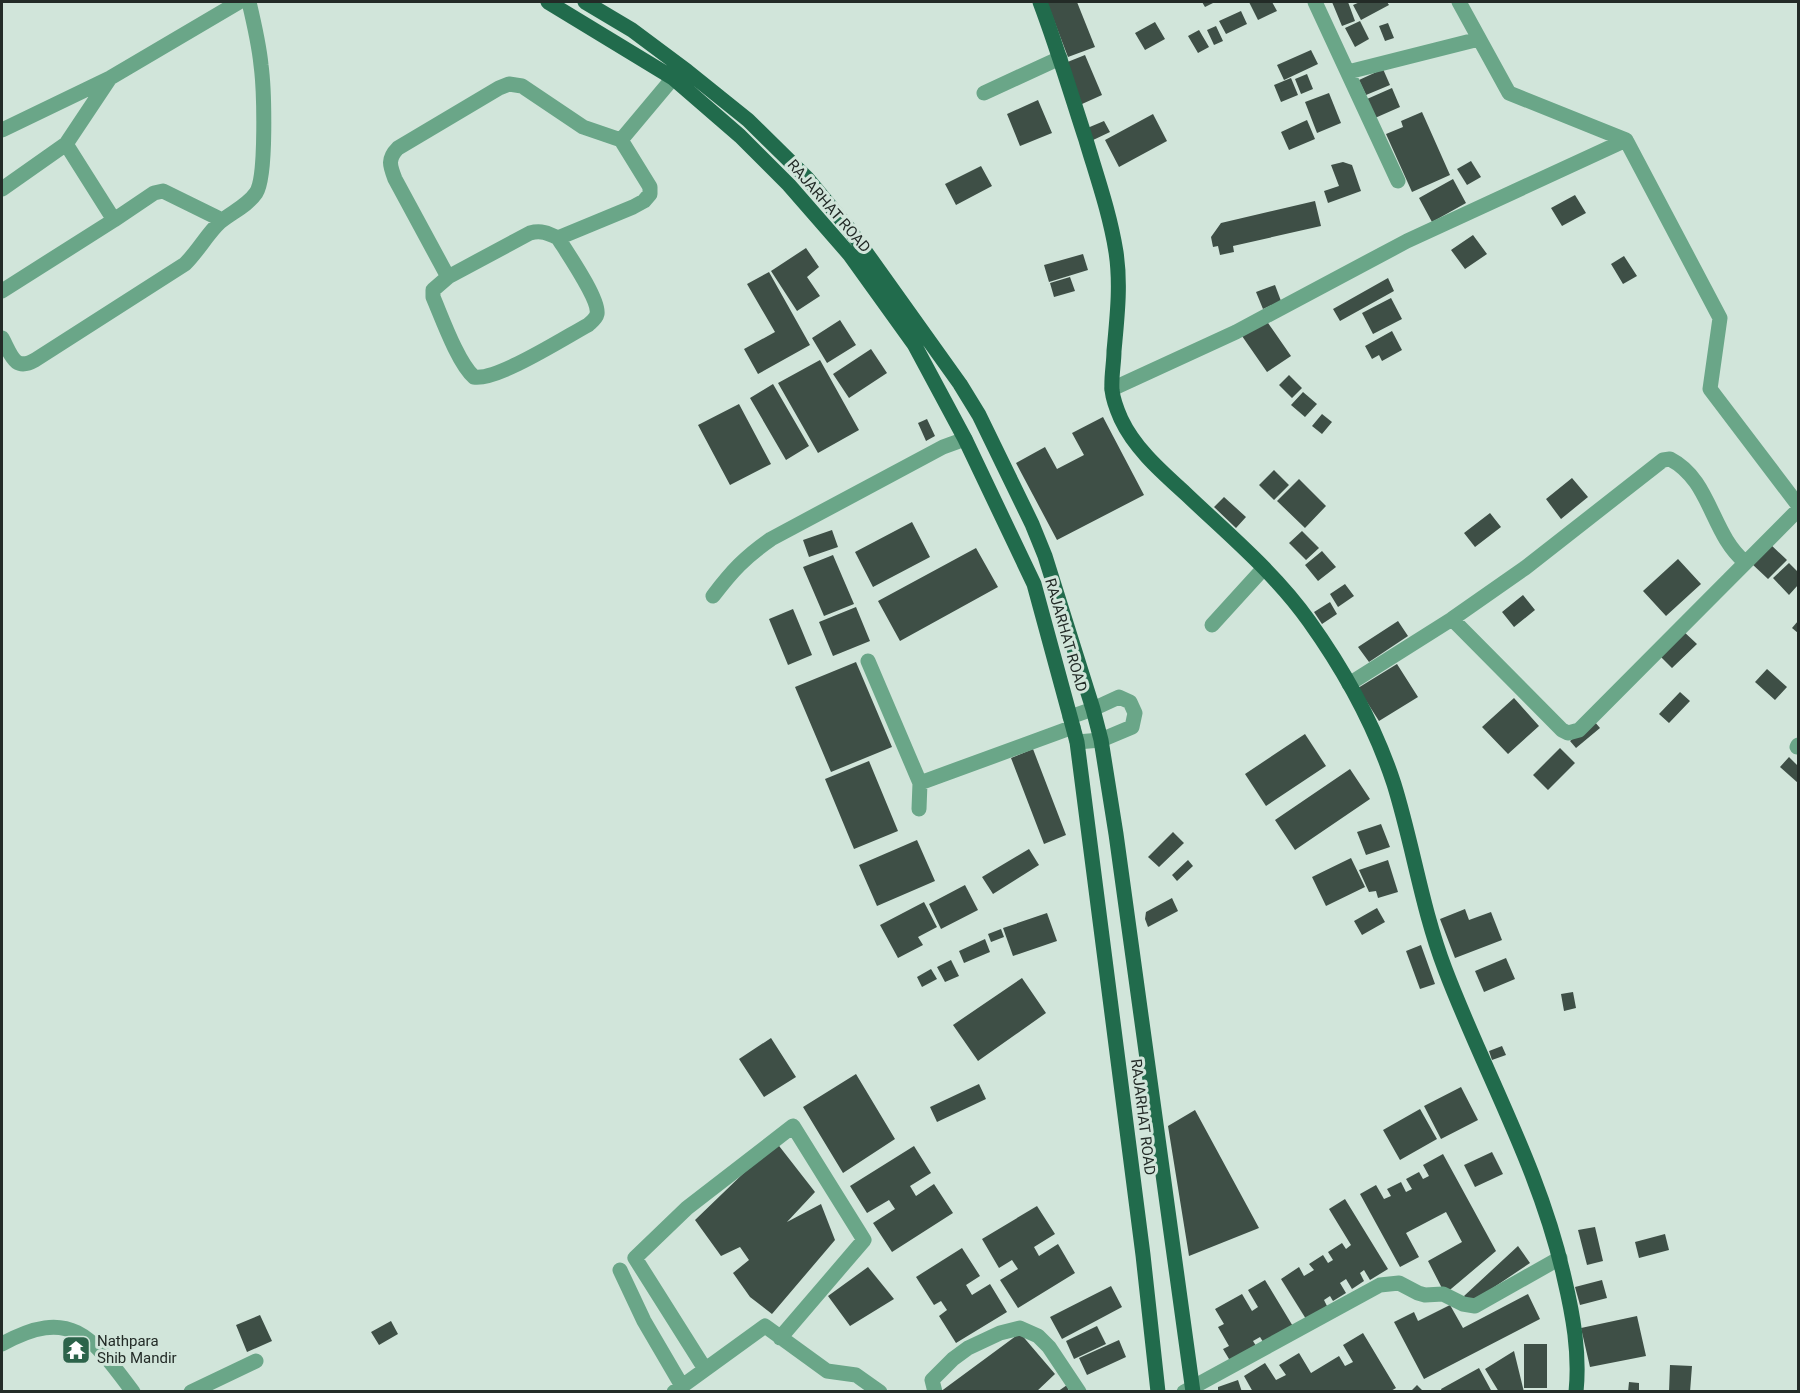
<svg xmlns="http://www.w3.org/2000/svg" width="1800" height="1393" font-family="Roboto,sans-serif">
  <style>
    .building { fill: #3e4f46 }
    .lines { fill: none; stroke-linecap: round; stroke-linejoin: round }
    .minor { stroke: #6aa688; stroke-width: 15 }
    .major { stroke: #216b4c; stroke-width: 15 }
    .labels { text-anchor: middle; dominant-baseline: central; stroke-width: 6; stroke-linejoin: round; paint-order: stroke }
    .street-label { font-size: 15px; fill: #232b27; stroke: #d1e5da }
    .poi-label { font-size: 15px; fill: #232b27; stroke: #d1e5da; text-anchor: start }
  </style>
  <rect width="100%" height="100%" fill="#d1e5da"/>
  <path class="building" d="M1047 2H1077L1095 47 1068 57Z
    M1202 2H1215L1205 7Z
    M1249 2H1272L1277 11 1258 20Z
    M1332 2H1348L1355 21 1342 26Z
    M1360 2H1387L1389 5 1361 20 1353 5Z
    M1241 11 1247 24 1226 34 1219 21Z
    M1360 21 1369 39 1355 47 1345 28Z
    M1155 22 1165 39 1145 50 1135 33Z
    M1388 23 1394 38 1385 41 1379 26Z
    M1216 26 1223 41 1214 45 1207 30Z
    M1199 30 1209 47 1198 53 1188 36Z
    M1311 50 1318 64 1284 80 1277 65Z
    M1085 55 1102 95 1082 104 1065 63Z
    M1383 69 1390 85 1366 95 1359 80Z
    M1307 74 1313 89 1301 94 1295 79Z
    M1291 78 1298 95 1281 102 1274 85Z
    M1392 88 1400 107 1375 118 1367 99Z
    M1329 93 1341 123 1317 133 1305 102Z
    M1038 100 1052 133 1020 146 1007 114Z
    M1422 112 1450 175 1412 192 1386 134 1403 127 1401 121Z
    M1153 114 1167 141 1119 167 1105 140Z
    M1307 120 1315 139 1289 150 1281 132Z
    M1104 121 1110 132 1091 141 1085 129Z
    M1471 161 1481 177 1467 185 1457 169Z
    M1343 162 1352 165 1361 191 1328 203 1324 191 1339 186 1331 165Z
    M981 166 992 186 956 205 945 184Z
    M1453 179 1466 203 1432 222 1419 198Z
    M1575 195 1586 213 1562 226 1551 208Z
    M1315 201 1321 226 1233 246 1234 252 1220 255 1218 246 1213 247 1211 237 1221 223Z
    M1473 235 1487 254 1465 269 1451 250Z
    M806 248 819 267 807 277 820 296 797 311 771 271Z
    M1083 254 1088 270 1049 282 1044 265Z
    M1624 256 1637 276 1623 284 1611 264Z
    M769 272 810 345 758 374 744 349 775 332 747 284Z
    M1070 277 1075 291 1054 297 1050 283Z
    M1388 278 1394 291 1340 321 1333 309Z
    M1275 285 1281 301 1263 309 1256 292Z
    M1391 298 1402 319 1373 334 1362 313Z
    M840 320 856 345 827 363 812 338Z
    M1266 320 1291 356 1267 372 1242 336Z
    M1392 331 1402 350 1382 361 1379 355 1372 359 1365 346Z
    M871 349 887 373 849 398 833 374Z
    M820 360 859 430 818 453 778 383Z
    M1289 375 1302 388 1292 398 1279 385Z
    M773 384 809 446 786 460 750 398Z
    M1303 392 1317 404 1305 417 1291 405Z
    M739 404 771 464 730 485 698 425Z
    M1322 414 1332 422 1322 434 1312 426Z
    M1103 417 1144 495 1057 540 1016 463 1045 447 1057 469 1084 455 1072 433Z
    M927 419 935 436 926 441 918 423Z
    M1274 470 1289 485 1274 500 1259 485Z
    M1572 478 1588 497 1561 519 1546 499Z
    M1299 479 1326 506 1305 528 1277 501Z
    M1224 497 1246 517 1236 528 1214 507Z
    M1490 513 1501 527 1475 547 1464 533Z
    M912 522 930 557 873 587 855 552Z
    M832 530 838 547 809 557 803 540Z
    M1302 531 1319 548 1306 560 1289 543Z
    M1770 544 1787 560 1768 579 1751 563Z
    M976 548 998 587 900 641 878 601Z
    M1322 551 1336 567 1318 581 1305 565Z
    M833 555 854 604 824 616 803 567Z
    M1678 559 1701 584 1666 616 1643 591Z
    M1789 563 1798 572V585L1789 595 1773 578Z
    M1345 584 1354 596 1338 607 1330 594Z
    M1523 595 1535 610 1514 627 1502 612Z
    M1330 602 1337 614 1322 624 1314 612Z
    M856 607 870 641 833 656 819 622Z
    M793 609 812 655 788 665 769 619Z
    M1398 621 1408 636 1369 662 1358 647Z
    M1798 621V633L1792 628Z
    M1682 630 1697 644 1672 668 1658 654Z
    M856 662 892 747 831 772 795 687Z
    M1397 664 1418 697 1379 721 1358 688Z
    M1767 669 1787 687 1775 700 1755 682Z
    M1680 692 1690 701 1669 723 1659 714Z
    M1514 698 1539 726 1508 754 1482 727Z
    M1594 721 1600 728 1576 748 1570 741Z
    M1305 734 1326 766 1266 806 1245 774Z
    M1560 748 1575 763 1548 790 1533 775Z
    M1033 749 1066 835 1044 844 1011 758Z
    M1789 757 1798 766V783L1780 767Z
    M869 761 898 831 854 849 825 779Z
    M1350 769 1370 799 1295 850 1275 820Z
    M1381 824 1390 847 1366 855 1357 832Z
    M1173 832 1184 843 1159 867 1148 857Z
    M917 840 935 881 877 906 859 865Z
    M1029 849 1039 865 993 894 982 877Z
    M1351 858 1365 887 1326 906 1312 877Z
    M1188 860 1193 866 1177 881 1172 875Z
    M1388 860 1398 892 1378 898 1376 891 1369 892 1359 870Z
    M965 885 978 910 941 929 929 904Z
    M1172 898 1178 911 1148 927 1145 919 1146 912Z
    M924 902 937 927 918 937 923 945 898 958 880 925Z
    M1377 908 1385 922 1362 935 1354 921Z
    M1465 909 1469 920 1491 912 1502 940 1455 958 1440 919Z
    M1047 913 1057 941 1013 956 1003 928Z
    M1001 929 1004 937 991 942 988 934Z
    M985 939 990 952 964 963 959 951Z
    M1421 945 1435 984 1420 989 1406 951Z
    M1506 958 1515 979 1484 992 1475 971Z
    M951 960 959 976 945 982 937 967Z
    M931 969 937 979 922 987 917 977Z
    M1022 978 1046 1013 978 1061 953 1025Z
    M1573 992 1576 1008 1564 1011 1561 994Z
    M771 1038 796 1077 764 1097 739 1059Z
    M1502 1046 1506 1055 1492 1060 1489 1051Z
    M856 1074 895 1139 843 1173 803 1107Z
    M979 1084 986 1099 937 1122 930 1107Z
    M1461 1087 1478 1120 1441 1139 1424 1106Z
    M1420 1109 1437 1139 1400 1160 1383 1130Z
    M1195 1110 1259 1228 1189 1256 1168 1126Z
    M776 1142 815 1192 787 1222 821 1204 835 1240 772 1314 750 1297 733 1273 749 1260 740 1247 721 1256 695 1220Z
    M914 1146 931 1173 910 1186 916 1196 934 1184 953 1213 892 1252 873 1223 895 1209 889 1200 867 1213 850 1186Z
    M1492 1152 1503 1174 1475 1187 1464 1165Z
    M1443 1154 1496 1251 1445 1294 1428 1261 1462 1242 1446 1212 1406 1233 1419 1257 1400 1267 1360 1194 1376 1185 1384 1199 1391 1196 1387 1189 1401 1182 1406 1192 1412 1189 1406 1179 1419 1172 1423 1179 1429 1176 1423 1165Z
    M1345 1199 1388 1269 1370 1280 1364 1270 1360 1273 1364 1281 1352 1289 1346 1279 1340 1283 1346 1293 1333 1301 1330 1296 1324 1300 1327 1306 1306 1319 1281 1279 1299 1267 1304 1276 1314 1270 1309 1264 1323 1255 1328 1263 1333 1260 1328 1252 1342 1243 1346 1249 1351 1245 1329 1209Z
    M1037 1206 1055 1234 1034 1247 1039 1256 1058 1244 1075 1273 1018 1308 1000 1280 1018 1269 1012 1260 999 1268 982 1239Z
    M1595 1227 1603 1261 1587 1265 1578 1230Z
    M1665 1234 1669 1250 1639 1258 1635 1242Z
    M1518 1246 1530 1263 1469 1304 1464 1296Z
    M962 1248 980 1276 966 1285 972 1295 990 1284 1007 1312 956 1343 939 1316 947 1310 941 1301 934 1305 916 1277Z
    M868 1267 894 1299 850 1326 828 1296Z
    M1265 1280 1294 1328 1265 1345 1260 1337 1253 1341 1258 1349 1232 1364 1223 1349 1229 1346 1218 1327 1224 1324 1215 1309 1242 1294 1252 1311 1258 1307 1248 1290Z
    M1602 1280 1607 1298 1580 1305 1575 1287Z
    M1111 1286 1122 1307 1062 1339 1050 1317Z
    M1528 1294 1540 1319 1424 1379 1394 1322 1414 1312 1418 1321 1450 1305 1463 1328Z
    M260 1315 272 1341 247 1352 236 1325Z
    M1637 1316 1646 1356 1590 1367 1581 1328Z
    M391 1321 398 1334 379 1345 371 1332Z
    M1097 1326 1106 1344 1074 1359 1066 1341Z
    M1020 1333 1055 1374 1036 1392H940Z
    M1363 1333 1396 1388 1389 1392H1253L1244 1376 1265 1363 1276 1380 1286 1375 1279 1365 1299 1353 1311 1373 1339 1356 1345 1366 1353 1362 1343 1345Z
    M1119 1340 1126 1357 1087 1375 1079 1358Z
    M1524 1344H1547V1388H1524Z
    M1514 1351 1524 1392H1499L1485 1369Z
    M1670 1365 1692 1366 1690 1392H1669Z
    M1479 1368 1492 1392H1442L1441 1389Z
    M1238 1380 1242 1392H1218V1387Z
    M1629 1382 1639 1383V1392H1628Z
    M1067 1385 1069 1392H1057Z
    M1417 1385 1424 1392H1410Z"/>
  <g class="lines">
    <path class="minor" d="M1315 2 1398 181
      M1459 2 1509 93 1626 140 1720 318 1710 389 1798 505
      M1348 72 1479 39
      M984 93 1060 58
      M2 130 110 78 239 2
      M2 189 66 144 110 78
      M114 220 154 193 163 191 222 220
      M558 238C566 251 600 300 597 314 596 319 591 322 588 325 564 338 497 381 474 377 458 363 442 318 433 297V290L448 277 530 233C541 230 548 233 558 238L633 207 644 201 650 194V187L621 140 673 78
      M448 277 395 179C390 166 387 159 398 148L499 88 509 84 522 86 583 127 621 140
      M2 291 114 220 66 144
      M2 338C11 354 14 372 35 360L185 264C199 250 207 234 220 222 232 212 247 206 256 193 267 177 264 87 261 65 259 44 254 23 249 2
      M1112 389 1236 332 1407 241 1626 140
      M713 596C732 571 745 557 771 539L943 447 965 439
      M1452 619 1562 730 1568 733 1579 730 1798 510
      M1212 625 1263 569
      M868 661 920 783
      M1349 684 1452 619 1525 568 1663 460 1670 459C1711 480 1711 534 1745 562
      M1070 717 1093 709 1119 697 1130 702 1135 713 1132 727 1101 740 1077 742
      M1797 747 1798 745
      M919 809 920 783 1073 727
      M620 1270 644 1321 682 1386
      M2 1344C71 1306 92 1337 133 1392
      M705 1369 635 1258 687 1208 793 1126 864 1240 780 1338
      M191 1392 256 1361
      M674 1392 765 1326 827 1371 856 1375 880 1392
      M935 1392 932 1380 953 1359 968 1348 1000 1333 1020 1328 1038 1336 1049 1347 1079 1392
      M1184 1392 1380 1285 1399 1283 1418 1293 1425 1295 1443 1294 1463 1304 1475 1306 1560 1258"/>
    <path class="major" d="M548 2 673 78 740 136 789 185 850 255 914 344 965 439 1034 584 1077 742 1143 1255 1158 1392
      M585 2 632 30 687 71 748 120 807 178 850 230 960 384 979 415 1032 524 1045 556 1093 709 1101 740 1116 834 1193 1392
      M1040 2C1057 47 1071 94 1086 140 1097 177 1110 214 1116 252 1121 285 1117 318 1114 351 1114 363 1111 377 1112 390 1113 399 1117 410 1121 419 1135 449 1162 472 1186 494 1228 534 1275 573 1309 621 1344 670 1375 726 1394 784 1413 845 1422 909 1445 969 1484 1072 1540 1169 1564 1277 1573 1315 1580 1353 1576 1392"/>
  </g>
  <defs>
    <g id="temple-square" transform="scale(1.5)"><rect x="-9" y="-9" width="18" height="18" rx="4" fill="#2c634a" stroke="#d1e5da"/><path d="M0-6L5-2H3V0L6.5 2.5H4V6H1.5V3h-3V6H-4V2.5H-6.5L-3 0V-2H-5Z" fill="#fff"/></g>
  </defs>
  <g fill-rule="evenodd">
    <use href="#temple-square" x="76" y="1350"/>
  </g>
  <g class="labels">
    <g class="street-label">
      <text transform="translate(829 206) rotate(49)">RAJARHAT ROAD</text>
      <text transform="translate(1066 635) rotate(74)">RAJARHAT ROAD</text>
      <text transform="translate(1143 1117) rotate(83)">RAJARHAT ROAD</text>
    </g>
    <g class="poi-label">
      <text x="97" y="1341">Nathpara<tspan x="97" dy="17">Shib Mandir</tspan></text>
    </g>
  </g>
  <rect width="1800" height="1393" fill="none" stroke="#232b27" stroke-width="6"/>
</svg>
